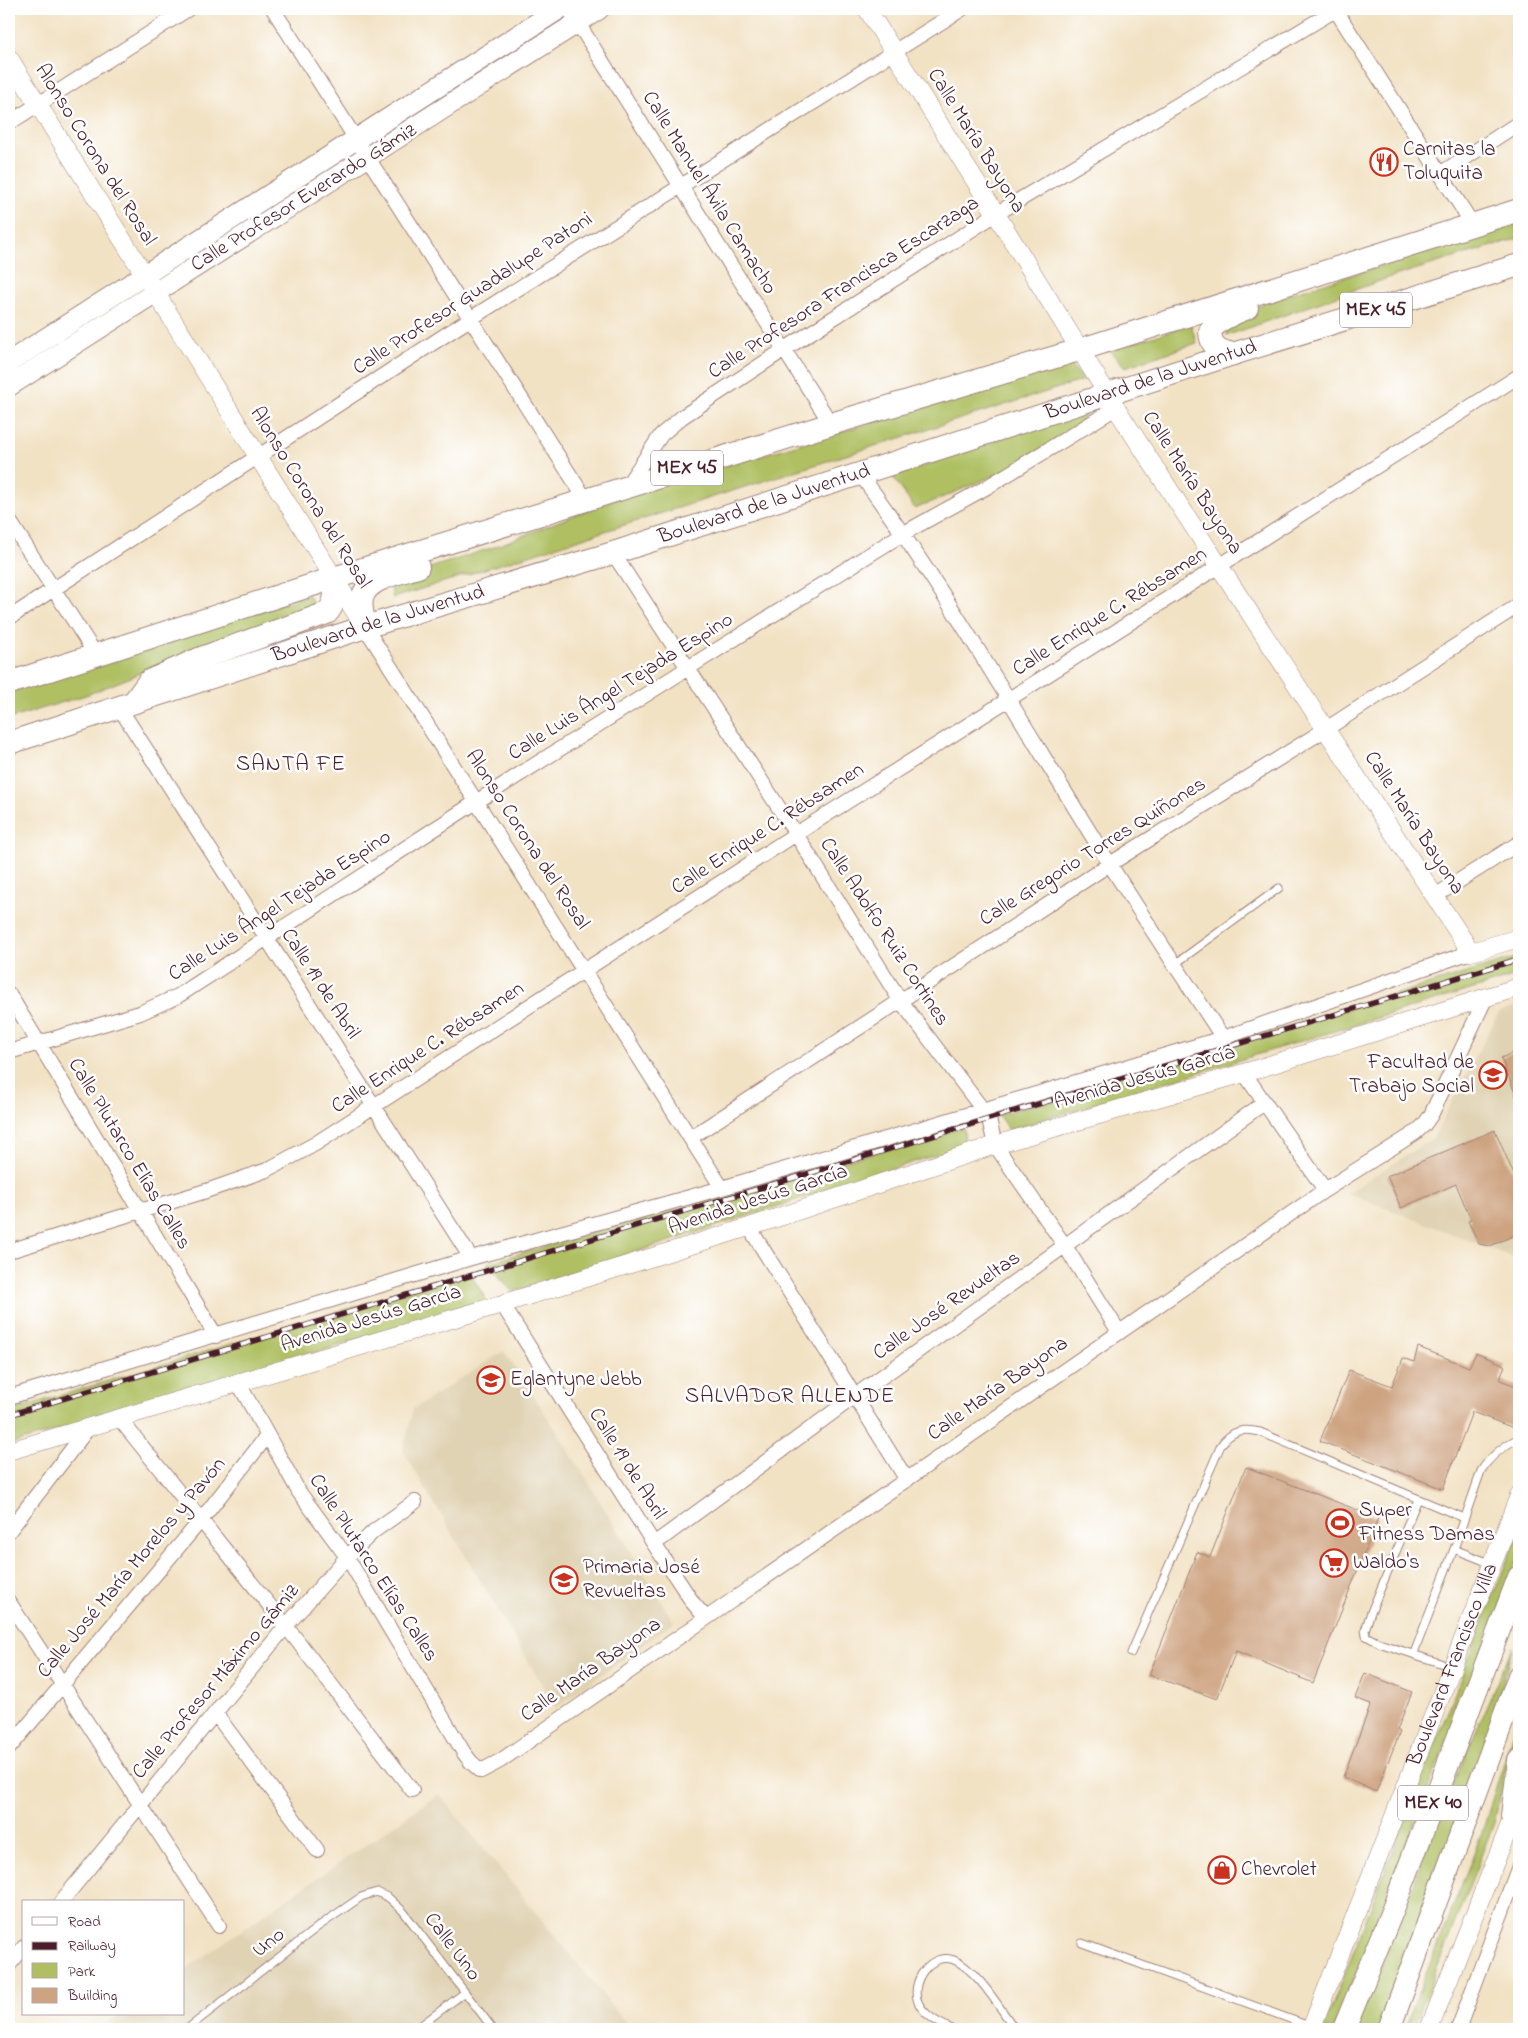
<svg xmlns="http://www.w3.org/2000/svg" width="1528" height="2038" font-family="'Indie Flower',sans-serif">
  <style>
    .built { fill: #e0d3b4 }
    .green { fill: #afbf62; stroke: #7c6f46 }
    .building { fill: #cda380 }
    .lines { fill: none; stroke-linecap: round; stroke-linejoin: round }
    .service-casing { stroke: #9e8078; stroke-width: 9 }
    .minor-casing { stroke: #9e8078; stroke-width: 16 }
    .tertiary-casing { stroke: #9e8078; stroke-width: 19 }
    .secondary-casing { stroke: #9e8078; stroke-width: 22 }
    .primary-casing { stroke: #9e8078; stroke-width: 24 }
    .service { stroke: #fff; stroke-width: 7 }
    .minor { stroke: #fff; stroke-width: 14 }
    .tertiary { stroke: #fff; stroke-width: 18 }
    .secondary { stroke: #fff; stroke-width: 20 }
    .primary { stroke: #fff; stroke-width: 22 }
    .rail-casing { stroke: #4a1f2b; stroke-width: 5.5 }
    .rail { stroke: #fff; stroke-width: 4; stroke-dasharray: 11; stroke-linecap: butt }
    .labels { text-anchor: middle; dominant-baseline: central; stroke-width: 5; stroke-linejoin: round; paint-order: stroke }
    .shield { fill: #fff; stroke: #80626b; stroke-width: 1 }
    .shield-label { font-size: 20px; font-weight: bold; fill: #4a1f2b }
    .street-label { font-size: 21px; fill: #4a1f2b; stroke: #fff }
    .poi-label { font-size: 21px; fill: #4a1f2b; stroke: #fff; text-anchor: start }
    .neighbourhood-label { font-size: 22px; letter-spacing: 1px; fill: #4a1f2b; stroke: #fff }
  </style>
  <rect width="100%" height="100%" fill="#fff"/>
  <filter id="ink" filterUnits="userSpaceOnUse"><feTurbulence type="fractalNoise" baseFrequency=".02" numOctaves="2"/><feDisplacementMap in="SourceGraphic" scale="10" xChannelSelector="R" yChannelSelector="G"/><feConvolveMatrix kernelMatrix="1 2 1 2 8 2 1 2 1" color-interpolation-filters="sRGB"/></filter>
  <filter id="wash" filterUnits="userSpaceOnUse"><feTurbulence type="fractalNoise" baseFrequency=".0096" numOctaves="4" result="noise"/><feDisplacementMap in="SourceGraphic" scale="20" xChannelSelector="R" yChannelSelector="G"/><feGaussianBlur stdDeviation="1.12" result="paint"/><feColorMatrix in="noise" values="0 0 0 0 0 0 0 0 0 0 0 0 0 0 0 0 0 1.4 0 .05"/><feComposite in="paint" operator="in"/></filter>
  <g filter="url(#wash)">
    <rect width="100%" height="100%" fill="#f2e2c4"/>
    <path class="built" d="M1519 1005V1260L1347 1193 1433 1138 1499 1012Z
      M504 1351 560 1436 674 1622 556 1708 403 1451 413 1409Z
      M439 1794 631 2029H98L119 2014H184V1970Z"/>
    <path class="green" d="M1519 224V238L1388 278 1226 336 1227 327 1266 301Z
      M1191 325 1197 343 1125 367 1109 350Z
      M1070 364 1084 380 393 598 390 581 494 547 620 497Z
      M1090 407 1078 426 1026 462 915 509 893 477Z
      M309 595 316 612 188 654 89 694 9 719V691Z
      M1519 957V975L1009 1130 998 1115Z
      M963 1127 966 1145 513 1292 487 1263Z
      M469 1272 487 1301 9 1445V1411Z
      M1519 1530V1556L1334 2029H1323Z
      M1512 1648 1474 1793 1382 2029H1356L1439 1816Z
      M1517 1719 1494 1823 1413 2029H1404L1481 1836Z"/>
    <g id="blocks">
      <path class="building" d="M1519 1050V1103L1501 1058Z
        M1495 1130 1519 1187V1233L1490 1246 1479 1244 1468 1221 1471 1220 1456 1184 1401 1208 1387 1176Z
        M1418 1347 1469 1367 1476 1353 1505 1365 1500 1380 1519 1387V1430L1472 1412 1443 1489 1320 1441 1349 1370 1392 1386 1403 1358 1414 1362Z
        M1246 1467 1378 1518 1313 1683 1236 1651 1217 1699 1149 1675 1197 1552 1210 1557Z
        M1365 1673 1412 1692 1397 1730 1400 1732 1376 1792 1343 1777 1371 1704 1355 1698Z"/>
    </g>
  </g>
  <g filter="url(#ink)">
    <use href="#blocks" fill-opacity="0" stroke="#9e8078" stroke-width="1"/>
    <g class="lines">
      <g class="service-casing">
        <path id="service" d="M1175 964 1279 888
          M1418 1499 1371 1612 1365 1630 1366 1636 1379 1643 1452 1667
          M1454 1549 1492 1564
          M1131 1653 1221 1445C1232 1430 1243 1428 1260 1432L1464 1518
          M1414 1653 1454 1549 1481 1471C1491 1455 1503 1446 1519 1438
          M1082 1943 1312 2027
          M187 2029 319 1926 361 1897 377 1892 389 1898 403 1911 493 2029
          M416 2029 464 1993
          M952 2029C940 2024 925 2015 919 2004 908 1983 931 1951 954 1960 978 1970 1000 2009 1015 2029"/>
      </g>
      <g class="minor-casing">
        <path id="minor" d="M273 9 586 500
          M569 9 831 424
          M1335 9 1473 225
          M9 123 188 9
          M1440 174 1519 123
          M860 474C952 598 1027 733 1109 863 1146 922 1185 980 1223 1038
          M626 487 661 435 682 417 785 349 996 214 1337 9
          M9 520 96 655
          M613 553 796 834 900 1000 983 1110 989 1119 995 1145 1065 1246 1119 1332
          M9 618 470 319 962 9
          M365 627 722 1188
          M119 707 471 1258
          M1435 896 1519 843
          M9 994 216 1336
          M9 1052 140 1013 178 996 476 802 688 668 904 533 987 487 1116 408
          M1244 1073 1325 1190
          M690 1138 1110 864 1326 729 1519 605
          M749 1227 907 1480
          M9 1251 206 1191 267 1170 315 1144 796 834 1519 376
          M502 1304 654 1544 693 1603 706 1618
          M238 1382 299 1492 347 1557 464 1753 471 1762 481 1771 500 1761 1325 1190 1415 1133 1424 1125 1431 1115 1486 997
          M9 1397 471 1258 722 1188 1223 1038 1471 952
          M119 1418 286 1626 412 1790
          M9 1531 89 1427
          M654 1544 855 1396 1264 1103
          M9 1602 219 1926
          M215 1713 317 1850
          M9 1748 201 1520 267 1436
          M61 1902 286 1626 347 1557 374 1531 415 1502
          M9 1965 24 1947
          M1458 2029 1519 1866"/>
      </g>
      <g class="tertiary-casing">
        <g id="tertiary">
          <path d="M867 9 996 214 1116 408 1471 952 1519 938"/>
          <path d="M9 58 362 623"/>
          <path d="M9 1451 502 1304 749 1227 995 1145 1244 1073 1519 987"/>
          <path id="s1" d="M1311 2029 1519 1496"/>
          <path d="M1429 2029 1518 1804"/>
        </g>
      </g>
      <g class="secondary-casing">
        <path id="secondary" d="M9 362 559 9
          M9 386 599 9"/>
      </g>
      <g class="primary-casing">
        <g id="primary">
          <path d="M1233 354C1220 351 1211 348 1210 332 1217 319 1234 314 1247 308"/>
          <path d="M365 627C364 619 360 607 362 599 366 578 401 573 418 567"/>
          <path d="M9 683 334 578 831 424 1079 350 1519 210"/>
          <path d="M136 699 149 681 201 658 327 613C337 602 335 593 334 578"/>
          <path id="s2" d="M9 743 365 627 613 553 1233 354 1519 265"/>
          <path d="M1512 1816 1519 1761"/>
          <path d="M1344 2029 1395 1904 1519 1577"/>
          <path d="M1389 2029 1519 1676"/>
        </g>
      </g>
      <use href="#service" class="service"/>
      <use href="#minor" class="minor"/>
      <use href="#tertiary" class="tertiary"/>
      <use href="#secondary" class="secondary"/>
      <use href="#primary" class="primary"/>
      <g class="rail-casing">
        <path id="rail" d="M9 1415 1519 959"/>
      </g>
      <use href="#rail" class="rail"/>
    </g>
  </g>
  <defs>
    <g id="restaurant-ring" transform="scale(1.4375)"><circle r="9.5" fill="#fff" stroke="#c8321e" stroke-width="1.5"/><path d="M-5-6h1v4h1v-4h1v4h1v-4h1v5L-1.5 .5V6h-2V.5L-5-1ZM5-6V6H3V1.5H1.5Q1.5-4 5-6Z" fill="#c8321e"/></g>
    <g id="university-ring" transform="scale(1.4375)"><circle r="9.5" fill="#fff" stroke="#c8321e" stroke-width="1.5"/><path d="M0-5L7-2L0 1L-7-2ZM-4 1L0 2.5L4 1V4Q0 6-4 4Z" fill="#c8321e"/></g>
    <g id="school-ring" transform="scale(1.4375)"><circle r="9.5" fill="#fff" stroke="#c8321e" stroke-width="1.5"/><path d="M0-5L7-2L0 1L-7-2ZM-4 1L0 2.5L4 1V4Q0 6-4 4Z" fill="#c8321e"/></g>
    <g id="stadium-ring" transform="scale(1.4375)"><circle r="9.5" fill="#fff" stroke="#c8321e" stroke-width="1.5"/><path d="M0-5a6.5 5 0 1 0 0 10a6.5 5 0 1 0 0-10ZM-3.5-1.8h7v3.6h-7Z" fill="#c8321e"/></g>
    <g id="supermarket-ring" transform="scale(1.4375)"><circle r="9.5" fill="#fff" stroke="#c8321e" stroke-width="1.5"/><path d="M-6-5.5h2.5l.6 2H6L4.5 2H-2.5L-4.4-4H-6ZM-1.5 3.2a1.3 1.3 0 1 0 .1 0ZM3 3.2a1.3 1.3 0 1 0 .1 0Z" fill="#c8321e"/></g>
    <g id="shop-ring" transform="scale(1.4375)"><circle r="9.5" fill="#fff" stroke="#c8321e" stroke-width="1.5"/><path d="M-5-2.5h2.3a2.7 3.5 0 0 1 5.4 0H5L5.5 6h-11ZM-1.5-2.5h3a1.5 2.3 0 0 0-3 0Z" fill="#c8321e"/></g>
  </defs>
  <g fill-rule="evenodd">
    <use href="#restaurant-ring" x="1384" y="162"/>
    <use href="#university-ring" x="1493" y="1075"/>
    <use href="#school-ring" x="491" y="1380"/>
    <use href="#stadium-ring" x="1340" y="1523"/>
    <use href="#supermarket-ring" x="1334" y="1563"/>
    <use href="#school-ring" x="564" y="1580"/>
    <use href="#shop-ring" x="1222" y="1870"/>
  </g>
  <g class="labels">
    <g class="shield">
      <rect x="1340" y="292.5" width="72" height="35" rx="4"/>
      <rect x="651" y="450.5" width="72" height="35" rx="4"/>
      <rect x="1398" y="1785.5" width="70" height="35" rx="4"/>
    </g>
    <g class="shield-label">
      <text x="1376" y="310">MEX 45</text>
      <text x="687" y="468">MEX 45</text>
      <text x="1433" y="1803">MEX 40</text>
    </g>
    <g class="street-label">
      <text transform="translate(976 141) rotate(58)">Calle María Bayona</text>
      <text transform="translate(95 155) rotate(58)">Alonso Corona del Rosal</text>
      <text transform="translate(709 193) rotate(58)">Calle Manuel Ávila Camacho</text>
      <text transform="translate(304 198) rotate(-32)">Calle Profesor Everardo Gámiz</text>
      <text transform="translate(844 288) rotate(-33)">Calle Profesora Francisca Escarzaga</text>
      <text transform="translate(473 294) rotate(-33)">Calle Profesor Guadalupe Patoni</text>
      <text stroke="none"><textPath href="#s2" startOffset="1198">Boulevard de la Juventud</textPath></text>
      <text transform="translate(1192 483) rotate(57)">Calle María Bayona</text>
      <text transform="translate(310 498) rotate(58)">Alonso Corona del Rosal</text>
      <text stroke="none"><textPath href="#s2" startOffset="792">Boulevard de la Juventud</textPath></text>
      <text transform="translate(1110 612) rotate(-32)">Calle Enrique C. Rébsamen</text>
      <text stroke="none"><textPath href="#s2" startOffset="388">Boulevard de la Juventud</textPath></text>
      <text transform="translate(621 687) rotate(-32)">Calle Luis Ángel Tejada Espino</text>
      <text transform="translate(1414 823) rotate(57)">Calle María Bayona</text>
      <text transform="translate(768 829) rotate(-33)">Calle Enrique C. Rébsamen</text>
      <text transform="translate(527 840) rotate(57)">Alonso Corona del Rosal</text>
      <text transform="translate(1093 852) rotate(-32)">Calle Gregorio Torres Quiñones</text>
      <text transform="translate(280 906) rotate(-33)">Calle Luis Ángel Tejada Espino</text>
      <text transform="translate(884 932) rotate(57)">Calle Adolfo Ruiz Cortines</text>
      <text transform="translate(320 984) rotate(57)">Calle 19 de Abril</text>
      <text transform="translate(428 1048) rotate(-33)">Calle Enrique C. Rébsamen</text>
      <text transform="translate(1145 1078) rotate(-16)">Avenida Jesús García</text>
      <text transform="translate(129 1154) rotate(59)">Calle Plutarco Elías Calles</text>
      <text transform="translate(758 1200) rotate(-18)">Avenida Jesús García</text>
      <text transform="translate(947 1306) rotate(-35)">Calle José Revueltas</text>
      <text transform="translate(371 1319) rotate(-17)">Avenida Jesús García</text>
      <text transform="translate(998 1389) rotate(-35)">Calle María Bayona</text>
      <text transform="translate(627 1464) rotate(58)">Calle 19 de Abril</text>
      <text transform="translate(132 1568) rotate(-50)">Calle José María Morelos y Pavón</text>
      <text transform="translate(373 1568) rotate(57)">Calle Plutarco Elías Calles</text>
      <text stroke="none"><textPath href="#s1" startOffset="391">Boulevard Francisco Villa</textPath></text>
      <text transform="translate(591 1670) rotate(-35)">Calle María Bayona</text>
      <text transform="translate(216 1682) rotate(-50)">Calle Profesor Máximo Gámiz</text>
      <text transform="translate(269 1943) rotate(-38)">Uno</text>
      <text transform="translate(452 1947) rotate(53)">Calle Uno</text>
    </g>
    <g class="poi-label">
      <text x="1403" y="150">Carnitas la<tspan x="1403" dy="24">Toluquita</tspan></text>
      <text x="1474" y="1063" text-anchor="end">Facultad de<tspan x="1474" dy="24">Trabajo Social</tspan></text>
      <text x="510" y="1380">Eglantyne Jebb</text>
      <text x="1359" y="1511">Super<tspan x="1359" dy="24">Fitness Damas</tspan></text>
      <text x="1353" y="1563">Waldo's</text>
      <text x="583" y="1568">Primaria José<tspan x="583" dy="24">Revueltas</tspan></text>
      <text x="1241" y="1870">Chevrolet</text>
    </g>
    <g class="neighbourhood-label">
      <text x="291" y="765">SANTA FE</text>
      <text x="790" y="1397">SALVADOR ALLENDE</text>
    </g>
  </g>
  <rect width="1528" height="2038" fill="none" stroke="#fff" stroke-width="30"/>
  <rect x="22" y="1900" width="162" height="115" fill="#ffffff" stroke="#b7a5aa"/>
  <rect x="32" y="1917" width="25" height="8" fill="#ffffff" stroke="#b7a5aa"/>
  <text x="68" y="1926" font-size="15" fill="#4a1f2b">Road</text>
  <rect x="32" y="1942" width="25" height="8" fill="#4a1f2b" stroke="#b7a5aa"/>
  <text x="68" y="1950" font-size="15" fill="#4a1f2b">Railway</text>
  <rect x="32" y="1963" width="25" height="15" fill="#afbf62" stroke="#b7a5aa"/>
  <text x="68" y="1976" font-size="15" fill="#4a1f2b">Park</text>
  <rect x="32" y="1988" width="25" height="15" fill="#cda380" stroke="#b7a5aa"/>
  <text x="68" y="2000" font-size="15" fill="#4a1f2b">Building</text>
</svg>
